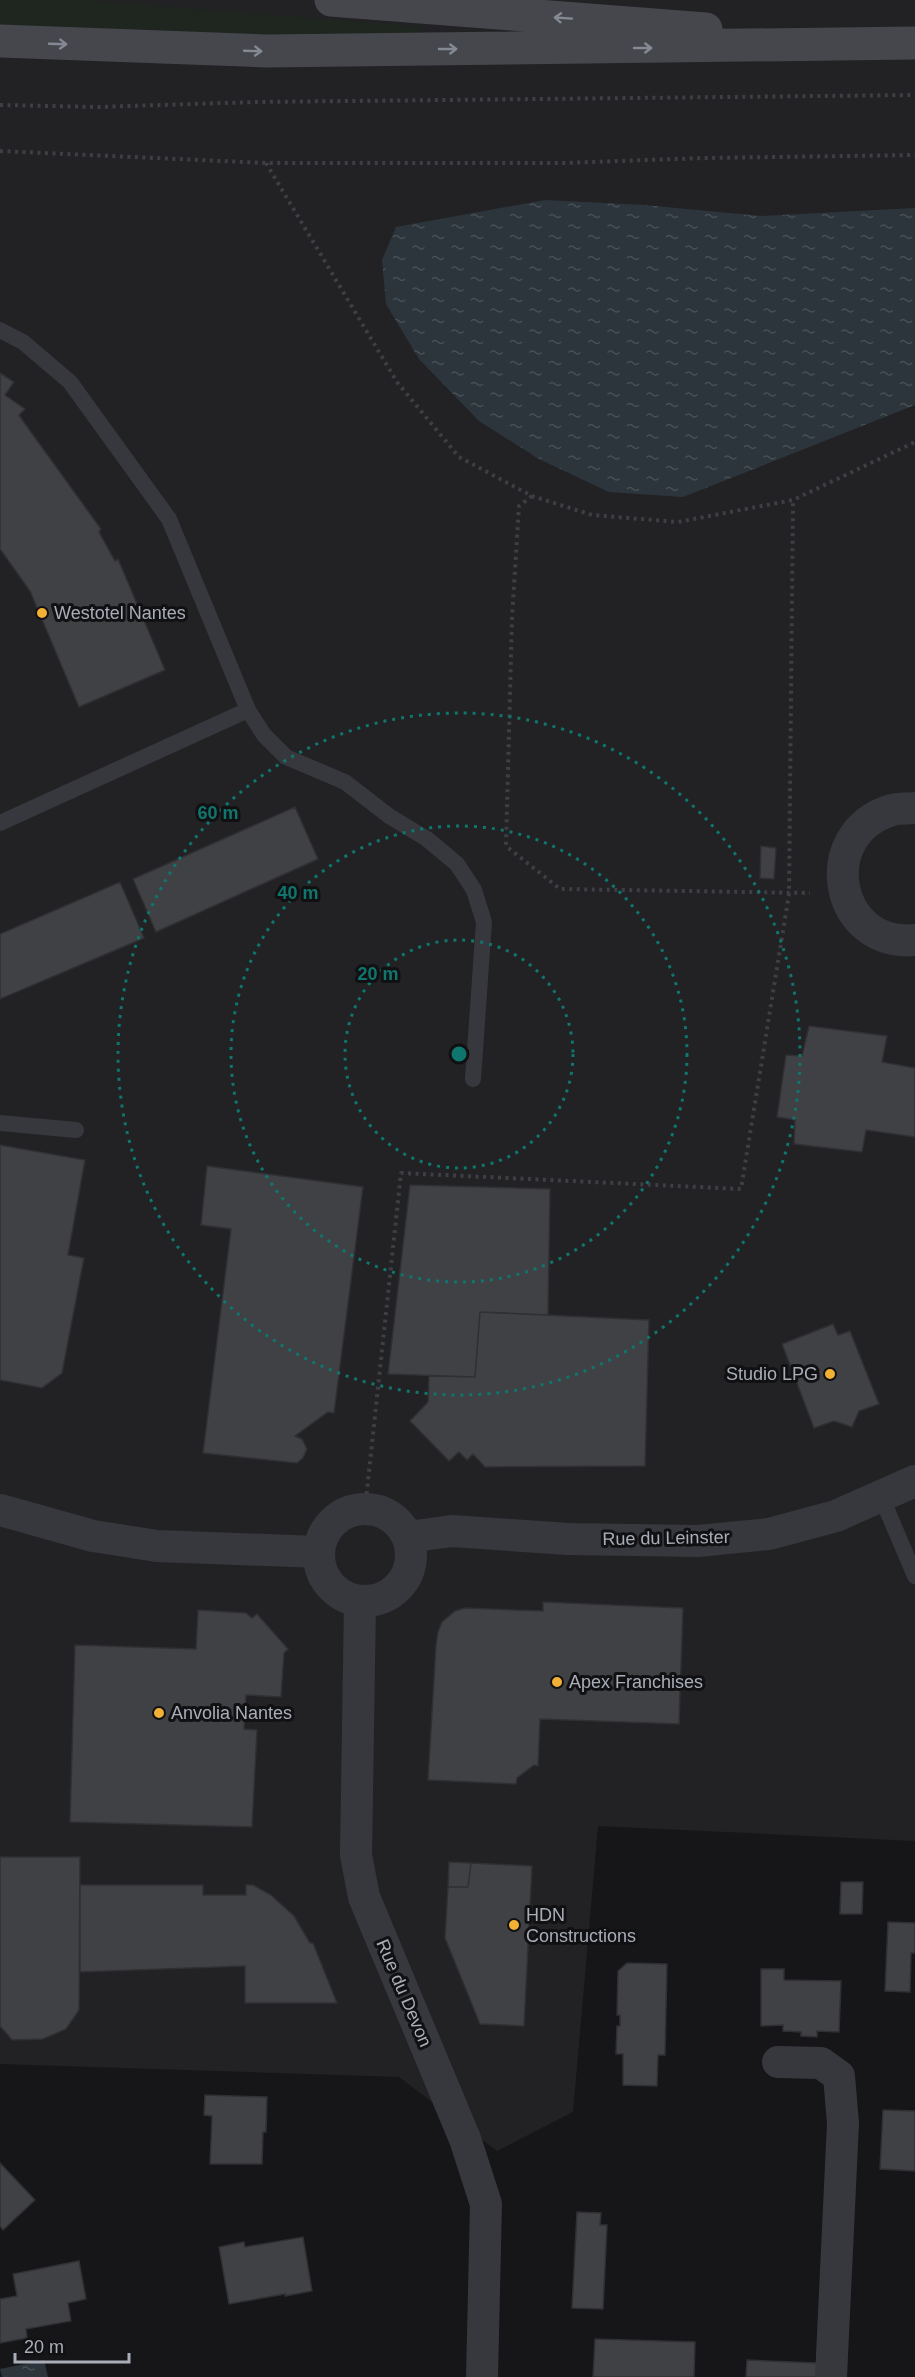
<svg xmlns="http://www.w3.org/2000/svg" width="915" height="2377" font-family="Helvetica,sans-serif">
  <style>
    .built { fill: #222225 }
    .green { fill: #1e261f }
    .water { fill: url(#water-ripples) }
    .building { fill: #404145; stroke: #303034; stroke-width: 1.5 }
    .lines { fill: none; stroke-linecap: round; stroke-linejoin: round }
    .path { stroke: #3d3f44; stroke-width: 4; stroke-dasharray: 3 4.5; stroke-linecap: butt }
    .service { stroke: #37383d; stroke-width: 16 }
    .minor { stroke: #37383d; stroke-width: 32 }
    .secondary { stroke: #45474d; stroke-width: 33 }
    .oneway { stroke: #858993 }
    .ring { fill: none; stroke: #0f766e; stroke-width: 3; stroke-dasharray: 3 6 }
    .poi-dot { fill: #f2b134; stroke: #111113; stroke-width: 2 }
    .labels { text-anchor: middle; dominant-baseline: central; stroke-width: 6; stroke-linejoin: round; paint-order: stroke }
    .poi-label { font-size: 18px; fill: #a8adb8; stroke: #111113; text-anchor: start }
    .street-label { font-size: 18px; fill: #a8adb8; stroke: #111113 }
    .centre { fill: #0f766e; stroke: #111113; stroke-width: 3 }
    .ring-label { font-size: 18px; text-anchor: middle; font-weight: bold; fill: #0f766e; stroke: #111113; stroke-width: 6; stroke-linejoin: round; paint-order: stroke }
  </style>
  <defs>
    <pattern id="water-ripples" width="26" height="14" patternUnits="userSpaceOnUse" patternTransform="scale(1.5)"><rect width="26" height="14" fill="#2c353c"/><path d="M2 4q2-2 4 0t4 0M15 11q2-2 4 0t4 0" fill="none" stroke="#485056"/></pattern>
  </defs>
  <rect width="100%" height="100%" fill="#161618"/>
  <path class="built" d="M0 0H915V1841L598 1826 573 2112 497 2151 399 2077 0 2064Z"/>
  <path class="green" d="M0 0H88L422 27 416 38 0 29Z"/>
  <path class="water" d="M545 200 644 205 761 216 915 208V405L683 497 609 492 539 459 479 421 419 359 386 304 382 260 396 227Z
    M44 2360 48 2377H2L0 2369Z"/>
  <path class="building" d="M0 373 14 382 5 395 25 409 19 415 23 421 101 529 99 532 115 561 118 559 165 670 79 707 30 591 0 549Z
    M295 807 318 859 156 932 133 879Z
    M761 846 776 848 774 879 760 878Z
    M120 882 144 938 0 999V934Z
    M809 1026 887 1036 882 1062 915 1068V1137L866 1130 862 1152 794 1144 795 1120 777 1117 786 1055 802 1056Z
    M0 1145 85 1160 68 1255 84 1258 62 1373 42 1388 0 1380Z
    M207 1166 363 1187 334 1413 328 1412 295 1436 302 1439 307 1449 303 1458 297 1463 203 1453 231 1229 201 1225Z
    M410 1185 550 1189 548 1315 480 1312 475 1377 388 1374Z
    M480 1312 649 1320 645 1466 485 1467 473 1454 467 1460 459 1452 449 1461 410 1421 428 1402 429 1376 475 1377Z
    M833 1324 838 1335 850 1331 879 1404 859 1411 852 1427 834 1421 814 1428 782 1344Z
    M543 1602 683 1608 679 1724 540 1719 538 1766 534 1765 517 1778 516 1784 428 1780 436 1645 438 1632 442 1622 455 1611 465 1608 543 1611Z
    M198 1610 246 1613 252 1618 257 1614 288 1649 284 1653 281 1697 246 1695 244 1729 257 1730 252 1827 70 1822 75 1645 196 1649Z
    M0 1857H80L79 2010 66 2029 43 2039 12 2040 0 2026Z
    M449 1862 471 1863 468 1887H448Z
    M471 1863 532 1866 524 2026 480 2024 445 1938 448 1887H468Z
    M841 1882H863L862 1914H840Z
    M80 1885H203V1895H246V1885H253L271 1895 294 1916 310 1943H313L337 2003H245V1966L80 1972Z
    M888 1922 915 1923V1953H911L910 1992 885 1991Z
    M627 1963 667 1964 665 2055H658L657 2086 623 2085V2054H616L617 2026H620V2015H617L618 1971Z
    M761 1969H784V1980L841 1981 839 2032 817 2031V2037L801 2036V2032L783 2031V2025L761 2026Z
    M205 2095 267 2097 266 2132H263L262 2164H210L212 2116 204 2115Z
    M883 2110 915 2111V2171L880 2169Z
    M0 2163 35 2200 3 2230 0 2226Z
    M577 2212 601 2213 600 2225H607L603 2309 572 2308Z
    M303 2237 312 2291 285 2296V2294L229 2304 219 2247 244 2242 245 2247Z
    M79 2261 86 2299 68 2303 71 2321 26 2329 27 2338 0 2343V2299L17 2296 13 2274Z
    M595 2339 695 2342 694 2377H593Z
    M747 2360 818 2363 817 2377H746Z"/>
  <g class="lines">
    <path class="path" d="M0 105 99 107 255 102 915 95
      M0 151 266 163H563L704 158 915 155
      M266 163 397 382 459 457 532 496 592 515 678 522 793 500 915 442
      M532 496 519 506 512 618 506 846 560 889 810 893
      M365 1509 401 1173 741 1189 789 894 793 500"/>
    <path class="service" d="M0 330 23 342 70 382 169 519 248 710 0 823
      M248 710 264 735 286 757 345 782 389 816 427 839 457 864 474 890 484 922 473 1079
      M0 1123 76 1130
      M881 1496 915 1576"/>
    <path class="minor" d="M915 808C908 809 899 808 892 810 814 833 834 948 915 940
      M319 1555a46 46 0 1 1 92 0a46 46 0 1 1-92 0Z
      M0 1510 93 1536 157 1546 319 1552
      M408 1537 452 1531 568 1539 698 1541 769 1534 836 1516 915 1481
      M360 1602 356 1855 364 1897 465 2139 486 2204 482 2377
      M778 2062 821 2063 839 2076 843 2123 831 2377"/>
    <path class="secondary" d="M331 0 706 29
      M0 41 267 51 915 43"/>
  </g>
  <defs><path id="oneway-shaft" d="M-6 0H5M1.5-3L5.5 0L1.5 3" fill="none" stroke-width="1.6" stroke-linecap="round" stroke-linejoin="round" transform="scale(1.5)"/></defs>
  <g class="oneway">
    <use href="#oneway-shaft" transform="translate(563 18) rotate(-176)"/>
    <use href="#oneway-shaft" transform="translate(58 44) rotate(2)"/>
    <use href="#oneway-shaft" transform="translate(643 48)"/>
    <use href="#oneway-shaft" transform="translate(448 49)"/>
    <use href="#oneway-shaft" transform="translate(253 51) rotate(2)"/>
  </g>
  <g class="ring">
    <circle cx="459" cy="1054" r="114"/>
    <circle cx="459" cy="1054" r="228"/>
    <circle cx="459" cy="1054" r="341"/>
  </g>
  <g class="poi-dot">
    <circle cx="42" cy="613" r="6"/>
    <circle cx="830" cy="1374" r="6"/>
    <circle cx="557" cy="1682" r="6"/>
    <circle cx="159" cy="1713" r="6"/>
    <circle cx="514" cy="1925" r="6"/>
  </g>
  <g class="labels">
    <g class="poi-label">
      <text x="54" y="613">Westotel Nantes</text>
      <text x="818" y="1374" text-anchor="end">Studio LPG</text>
      <text x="569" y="1682">Apex Franchises</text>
      <text x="171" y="1713">Anvolia Nantes</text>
      <text x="526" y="1915">HDN<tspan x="526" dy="21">Constructions</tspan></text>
    </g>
    <g class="street-label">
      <text transform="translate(666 1538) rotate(-1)">Rue du Leinster</text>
      <text transform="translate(404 1993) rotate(67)">Rue du Devon</text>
    </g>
  </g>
  <circle cx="459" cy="1054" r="9" class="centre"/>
  <g class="ring-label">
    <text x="218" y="819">60 m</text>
    <text x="298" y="899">40 m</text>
    <text x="378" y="980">20 m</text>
  </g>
  <path d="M15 2353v9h114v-9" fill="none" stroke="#a8adb8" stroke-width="3"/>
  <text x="24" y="2353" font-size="18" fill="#a8adb8" stroke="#111113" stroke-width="4.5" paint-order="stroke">20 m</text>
</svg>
